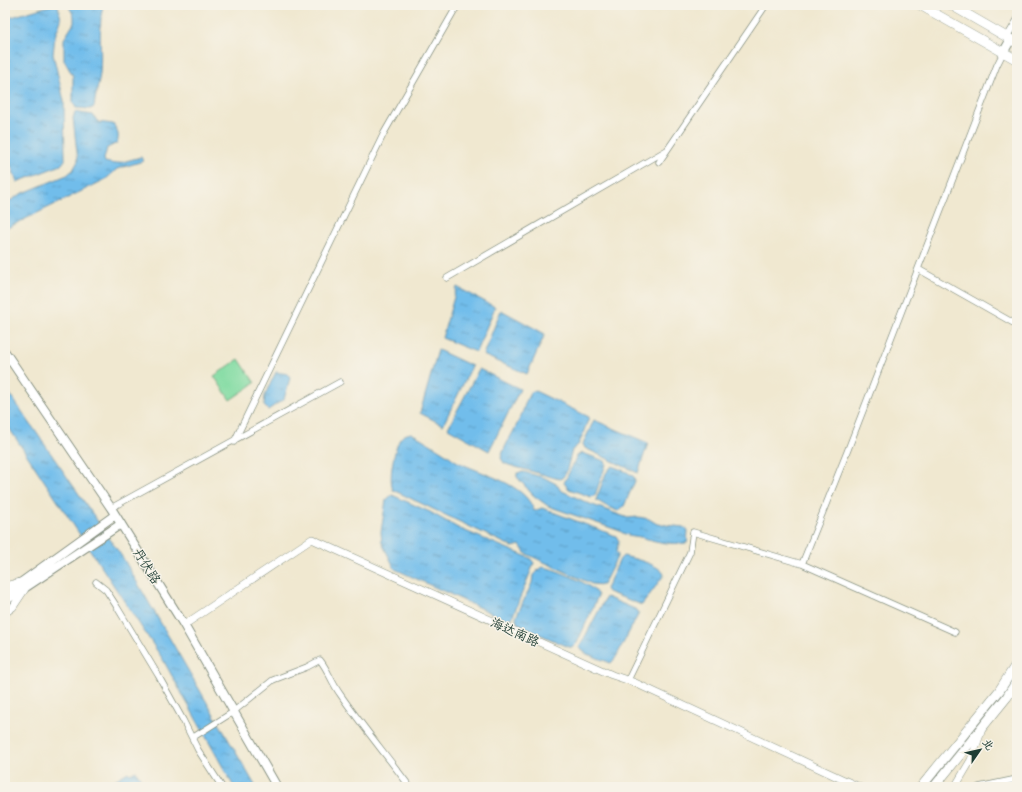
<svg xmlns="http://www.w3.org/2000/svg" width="1022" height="792" font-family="Itim,'LXGW WenKai TC',sans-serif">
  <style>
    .park { fill: #81dba2; stroke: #508c6b }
    .water { fill: url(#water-ripples); stroke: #487d90 }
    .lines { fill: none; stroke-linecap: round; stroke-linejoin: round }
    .minor-casing { stroke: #889282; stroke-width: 7 }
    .tertiary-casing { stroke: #889282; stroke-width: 8 }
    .secondary-casing { stroke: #889282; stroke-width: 10 }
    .primary-casing { stroke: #889282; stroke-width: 10 }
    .minor { stroke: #fff; stroke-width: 5.5 }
    .tertiary { stroke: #fff; stroke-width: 7 }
    .secondary { stroke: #fff; stroke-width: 8 }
    .primary { stroke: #fff; stroke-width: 9 }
    .labels { text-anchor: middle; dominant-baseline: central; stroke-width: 3; stroke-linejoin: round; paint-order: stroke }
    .street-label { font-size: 13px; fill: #1f3d34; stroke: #f7f3e8 }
  </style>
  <defs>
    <pattern id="water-ripples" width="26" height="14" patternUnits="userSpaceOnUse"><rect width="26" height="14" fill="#71bdeb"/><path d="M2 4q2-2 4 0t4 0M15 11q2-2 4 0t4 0" fill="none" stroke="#5c9bbf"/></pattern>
  </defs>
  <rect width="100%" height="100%" fill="#f7f3e8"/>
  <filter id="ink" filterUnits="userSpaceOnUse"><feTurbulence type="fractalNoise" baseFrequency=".025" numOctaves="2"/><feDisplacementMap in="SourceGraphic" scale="8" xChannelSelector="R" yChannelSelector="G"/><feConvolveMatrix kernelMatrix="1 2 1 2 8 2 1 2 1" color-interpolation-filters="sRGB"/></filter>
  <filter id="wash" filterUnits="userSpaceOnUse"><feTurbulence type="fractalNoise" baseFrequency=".012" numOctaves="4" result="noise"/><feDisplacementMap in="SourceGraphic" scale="16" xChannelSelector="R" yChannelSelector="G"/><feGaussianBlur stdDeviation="0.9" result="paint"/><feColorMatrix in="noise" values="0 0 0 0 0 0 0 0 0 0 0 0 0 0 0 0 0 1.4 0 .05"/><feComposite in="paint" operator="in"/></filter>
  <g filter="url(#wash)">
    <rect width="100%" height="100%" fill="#f0e8d0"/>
    <path class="park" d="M239 359 255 383 230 400 214 376Z"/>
    <path class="water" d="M52 5H58L61 20 55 36 53 54 64 101 65 160 61 165 17 182 5 149V19Z
      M68 5H103C98 27 102 50 100 73 99 85 95 95 94 107L90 109 76 108 73 102V76L64 60V39L74 23V16Z
      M75 112 93 115 98 122 113 124C117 130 120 135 117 143L107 148 104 159 105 162 115 164 141 157 143 161 117 169 106 179 5 229V204L21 194 67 175 73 170 78 161 73 118Z
      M457 287 495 307 476 352 442 338Z
      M501 310 545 334 527 374 483 355Z
      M438 350 472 366 443 425 420 413Z
      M479 369 520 389 489 451 448 428Z
      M276 372 288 374 290 378 284 399 268 410 264 406 265 395Z
      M5 387 123 558 256 787H234L162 658 5 422Z
      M535 391 589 417 579 444 572 450 566 473 562 478 559 479 509 465 504 463 501 458C505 444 514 432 520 418 524 410 525 400 531 392Z
      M594 420 648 443 638 473 585 448 583 444Z
      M411 433C423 439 435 447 446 454 450 456 452 459 456 461 480 474 526 483 534 511L542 508 616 536 619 541 616 552 618 555 603 585 592 584 533 557 525 553 520 545 513 547 498 540 393 490C388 480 394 449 400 439 403 435 407 434 411 433Z
      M582 453 605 461 606 464 595 495 591 497 569 489 564 483 577 456Z
      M612 466 627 472 634 477 635 481 624 506 618 511 608 507 596 500 606 473Z
      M524 472 545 478 558 485 560 490 590 504 628 518 638 517 649 519 657 524 683 527 688 530 687 543C668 544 662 543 644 538 635 535 627 537 620 531L548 506 533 495 517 477V473Z
      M392 495 430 512 458 528 530 558 534 563 512 618 507 620 502 618 395 569 382 543 381 532 386 500Z
      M623 556C632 558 662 565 664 575L642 605 608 592 606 589 620 559Z
      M544 567C557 570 594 584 598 596L577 643 573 647H569L523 627 517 623 516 617 532 583 533 575 540 568Z
      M606 597 637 610 639 613 616 657 611 663 587 654 579 648Z
      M136 771 146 787H103L128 772 130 774Z"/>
  </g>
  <g filter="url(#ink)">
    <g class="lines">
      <g class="minor-casing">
        <path id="minor" d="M1007 37 1017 20
          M659 162 766 5
          M918 269 1017 325
          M447 278 667 150
          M234 442 384 133 454 11 459 5
          M111 508 340 382
          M802 564 847 452 997 65 1003 53
          M96 582 106 590 117 607 158 675 183 720 198 750 222 787
          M628 680 690 552 693 532 802 564 955 632
          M192 738 233 712 273 680 307 667 320 660C328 670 332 683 340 694 362 726 387 756 410 787
          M979 787 1017 779"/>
      </g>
      <g class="tertiary-casing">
        <path id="tertiary" d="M5 586 21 582
          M5 613 13 607 25 589
          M184 625 312 539 612 675 633 682 859 787
          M955 787 971 760 981 732"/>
      </g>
      <g class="secondary-casing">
        <path id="secondary" d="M1003 53 1011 39
          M5 352 111 508 184 625 277 787
          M5 594 115 515
          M5 601 121 524"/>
      </g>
      <g class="primary-casing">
        <path id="primary" d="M920 5 1017 60
          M951 5 1017 43
          M921 787 999 691 1017 663
          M934 787 1007 697 1017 681"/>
      </g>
      <use href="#minor" class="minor"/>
      <use href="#tertiary" class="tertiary"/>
      <use href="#secondary" class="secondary"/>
      <use href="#primary" class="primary"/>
    </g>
  </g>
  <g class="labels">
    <g class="street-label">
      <text transform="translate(147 566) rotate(58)">丹伏路</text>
      <text transform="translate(515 632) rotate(24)">海达南路</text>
    </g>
  </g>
  <rect width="1022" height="792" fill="none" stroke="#f7f3e8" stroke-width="20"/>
  <g transform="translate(980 750) rotate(56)" stroke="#f7f3e8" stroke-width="3" paint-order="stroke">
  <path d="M0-3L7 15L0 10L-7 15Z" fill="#1f3d34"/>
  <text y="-6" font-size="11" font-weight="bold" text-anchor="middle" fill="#1f3d34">北</text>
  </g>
</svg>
